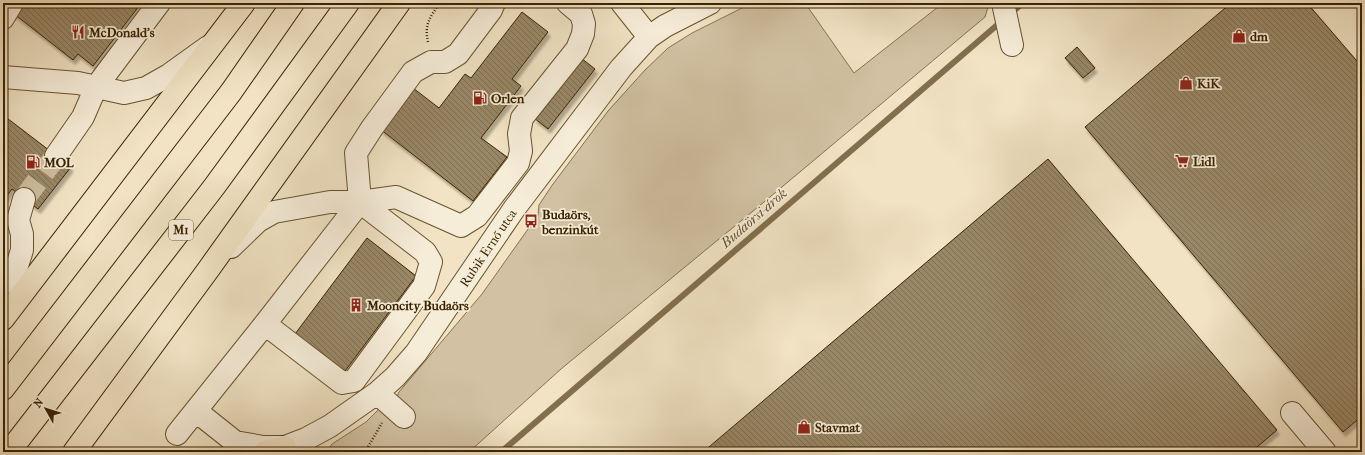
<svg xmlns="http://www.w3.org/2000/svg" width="1365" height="455" font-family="'IM FELL French Canon',serif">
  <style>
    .grass { fill: #d2c2a3; stroke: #867252 }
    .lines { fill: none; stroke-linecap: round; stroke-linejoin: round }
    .stream { stroke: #836f4d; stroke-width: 6 }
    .building { fill: url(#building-back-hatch); stroke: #3a2300; filter: url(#shadow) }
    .minor-tunnel { stroke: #ccbd9d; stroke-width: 22; stroke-dasharray: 22 11; stroke-linecap: butt }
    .minor-casing { stroke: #685331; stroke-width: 24 }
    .highway-casing { stroke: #3a2300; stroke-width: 24 }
    .path { stroke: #3a2300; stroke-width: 2.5; stroke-dasharray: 1 2; stroke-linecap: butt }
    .minor { stroke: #f6edd9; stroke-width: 22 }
    .highway { stroke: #f1e3c4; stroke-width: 22 }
    .labels { text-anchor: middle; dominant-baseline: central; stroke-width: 3.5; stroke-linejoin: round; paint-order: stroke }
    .shield { fill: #f6edd9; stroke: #726041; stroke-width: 1 }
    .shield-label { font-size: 12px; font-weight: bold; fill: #3a2300 }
    .poi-label { font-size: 13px; font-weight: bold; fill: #3a2300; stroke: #f6edd9; text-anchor: start }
    .street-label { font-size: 13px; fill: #3a2300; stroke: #f6edd9 }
    .water-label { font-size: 14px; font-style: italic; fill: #644f2d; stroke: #f6edd9 }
  </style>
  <defs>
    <pattern id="building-back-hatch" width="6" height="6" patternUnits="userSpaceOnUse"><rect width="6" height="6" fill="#998766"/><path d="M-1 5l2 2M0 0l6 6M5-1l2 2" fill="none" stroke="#7e6e52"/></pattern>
    <filter id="shadow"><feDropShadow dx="2.5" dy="4.5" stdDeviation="1" flood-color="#0004"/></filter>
  </defs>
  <rect width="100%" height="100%" fill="#f1e3c4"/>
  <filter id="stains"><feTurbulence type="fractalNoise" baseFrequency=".005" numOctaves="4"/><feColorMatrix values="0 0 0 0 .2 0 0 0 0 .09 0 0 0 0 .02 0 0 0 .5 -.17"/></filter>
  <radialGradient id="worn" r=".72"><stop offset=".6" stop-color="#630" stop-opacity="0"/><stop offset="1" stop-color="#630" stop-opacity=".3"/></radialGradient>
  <path class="grass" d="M752 3H805L854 73 943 3H987L988 7 985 17 764 202 561 369 469 452H327L332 444 366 422 382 406 397 397 399 392 482 294 538 215 539 205 553 184 608 111 645 70 668 48 692 33Z"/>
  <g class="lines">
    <path class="stream" d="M1010 14 1023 3
      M501 452 1003 20"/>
  </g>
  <path class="building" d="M21 3H134L139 6 93 66 78 54 73 60 13 13Z
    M1231 3H1307L1362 67V416L1343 432 1085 127Z
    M522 12 548 32 512 79 521 86 481 138 507 157 473 201 380 129 413 88 439 108 465 74 471 78Z
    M1077 47 1095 68 1083 78 1065 58Z
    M581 58 595 69 548 129 534 118Z
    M3 115 71 167 38 209 12 189 3 201Z
    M1048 159 1277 430 1251 452H703Z
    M367 238 416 276 345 371 295 334Z"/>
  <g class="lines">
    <path class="minor-tunnel" d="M24 199 56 156"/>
    <g class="minor-casing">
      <path id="minor" d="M622 3 649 37
        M1003 3 1012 45
        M3 18 12 3
        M3 77 78 83 124 93 146 88 169 75 208 47
        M56 156 83 117 96 87 159 3
        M231 247 258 221 274 212 330 202H360L396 197 461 226 477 216 518 163 521 151 519 134 522 118 577 49 583 34 584 24 581 14 568 3
        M3 284 17 266 22 250V234L18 220 24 199
        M265 324 342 383 354 381 424 286 431 262 425 252 360 202
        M377 393 404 417
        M196 411 235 442 263 447H285L306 439 330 426 377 393 395 377 416 353 514 209 621 68 649 37 665 26 710 3
        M1292 413 1325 452
        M177 434 265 324 360 202 356 153 372 128 413 72 431 62H445L458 54 491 10 494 3"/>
    </g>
    <g class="highway-casing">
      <path id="highway" d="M3 319 244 3
        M3 389 231 92 293 3
        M9 452 214 187 348 3
        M74 452 208 270 399 3
        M265 452 285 447"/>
    </g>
    <path class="path" d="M451 3 455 6 457 3
      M428 42C424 24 430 17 440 3
      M365 452 382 423"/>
    <use href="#minor" class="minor"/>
    <use href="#highway" class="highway"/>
  </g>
  <defs>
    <g id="restaurant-bare" transform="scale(1.08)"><path d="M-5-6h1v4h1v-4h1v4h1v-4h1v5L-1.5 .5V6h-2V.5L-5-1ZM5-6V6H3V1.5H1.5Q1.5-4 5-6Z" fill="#8f2418" stroke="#f6edd9" stroke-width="2.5" paint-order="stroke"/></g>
    <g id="shop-bare" transform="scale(1.08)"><path d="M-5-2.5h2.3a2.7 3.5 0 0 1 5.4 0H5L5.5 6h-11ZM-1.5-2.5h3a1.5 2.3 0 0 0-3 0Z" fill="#8f2418" stroke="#f6edd9" stroke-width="2.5" paint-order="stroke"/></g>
    <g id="fuel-bare" transform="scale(1.08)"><path d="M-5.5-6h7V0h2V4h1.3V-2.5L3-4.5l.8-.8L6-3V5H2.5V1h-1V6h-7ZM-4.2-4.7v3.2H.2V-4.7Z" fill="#8f2418" stroke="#f6edd9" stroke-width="2.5" paint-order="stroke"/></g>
    <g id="supermarket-bare" transform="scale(1.08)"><path d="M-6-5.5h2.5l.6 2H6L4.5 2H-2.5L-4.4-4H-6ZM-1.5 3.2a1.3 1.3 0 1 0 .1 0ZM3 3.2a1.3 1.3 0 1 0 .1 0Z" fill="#8f2418" stroke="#f6edd9" stroke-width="2.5" paint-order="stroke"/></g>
    <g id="bus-bare" transform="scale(1.08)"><path d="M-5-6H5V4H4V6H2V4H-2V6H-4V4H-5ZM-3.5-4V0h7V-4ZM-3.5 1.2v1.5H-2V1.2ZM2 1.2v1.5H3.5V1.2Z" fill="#8f2418" stroke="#f6edd9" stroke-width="2.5" paint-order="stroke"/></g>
    <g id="building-bare" transform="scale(1.08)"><path d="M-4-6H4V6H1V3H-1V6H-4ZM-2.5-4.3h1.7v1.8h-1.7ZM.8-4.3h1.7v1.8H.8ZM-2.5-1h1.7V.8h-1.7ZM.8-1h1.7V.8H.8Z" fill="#8f2418" stroke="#f6edd9" stroke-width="2.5" paint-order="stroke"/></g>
  </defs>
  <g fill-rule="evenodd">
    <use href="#restaurant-bare" x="78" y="32"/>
    <use href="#shop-bare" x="1239" y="36"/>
    <use href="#shop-bare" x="1186" y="83"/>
    <use href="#fuel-bare" x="480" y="98"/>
    <use href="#supermarket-bare" x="1182" y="161"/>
    <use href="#fuel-bare" x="33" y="162"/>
    <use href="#bus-bare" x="531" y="221"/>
    <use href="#building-bare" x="356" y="305"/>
    <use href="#shop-bare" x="804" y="427"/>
  </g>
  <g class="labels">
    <rect class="shield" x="169" y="220" width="24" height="20" rx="3"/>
    <g class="shield-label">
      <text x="181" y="230">M1</text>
    </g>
    <g class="poi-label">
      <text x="89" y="32">McDonald's</text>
      <text x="1250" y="36">dm</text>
      <text x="1197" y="83">KiK</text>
      <text x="491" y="98">Orlen</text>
      <text x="1193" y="161">Lidl</text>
      <text x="44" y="162">MOL</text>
      <text x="542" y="214">Budaörs,<tspan x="542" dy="15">benzinkút</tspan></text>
      <text x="367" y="305">Mooncity Budaörs</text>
      <text x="815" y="427">Stavmat</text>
    </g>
    <g class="street-label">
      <text transform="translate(488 248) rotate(-56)">Rubik Ernő utca</text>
    </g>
    <g class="water-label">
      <text transform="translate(754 218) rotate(-41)">Budaörsi-árok</text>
    </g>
  </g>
  <rect width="1365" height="455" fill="none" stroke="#f1e3c4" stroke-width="16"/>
  <rect x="4" y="4" width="1357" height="447" fill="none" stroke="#3a2300" stroke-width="2"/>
  <rect x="8" y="8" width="1349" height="439" fill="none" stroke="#3a2300"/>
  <g transform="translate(46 409) rotate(309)" stroke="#f6edd9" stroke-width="3" paint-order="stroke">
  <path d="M0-3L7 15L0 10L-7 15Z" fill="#3a2300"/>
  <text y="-6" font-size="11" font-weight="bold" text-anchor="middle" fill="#3a2300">N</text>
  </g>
  <rect width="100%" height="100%" filter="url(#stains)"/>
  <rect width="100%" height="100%" fill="url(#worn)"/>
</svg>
